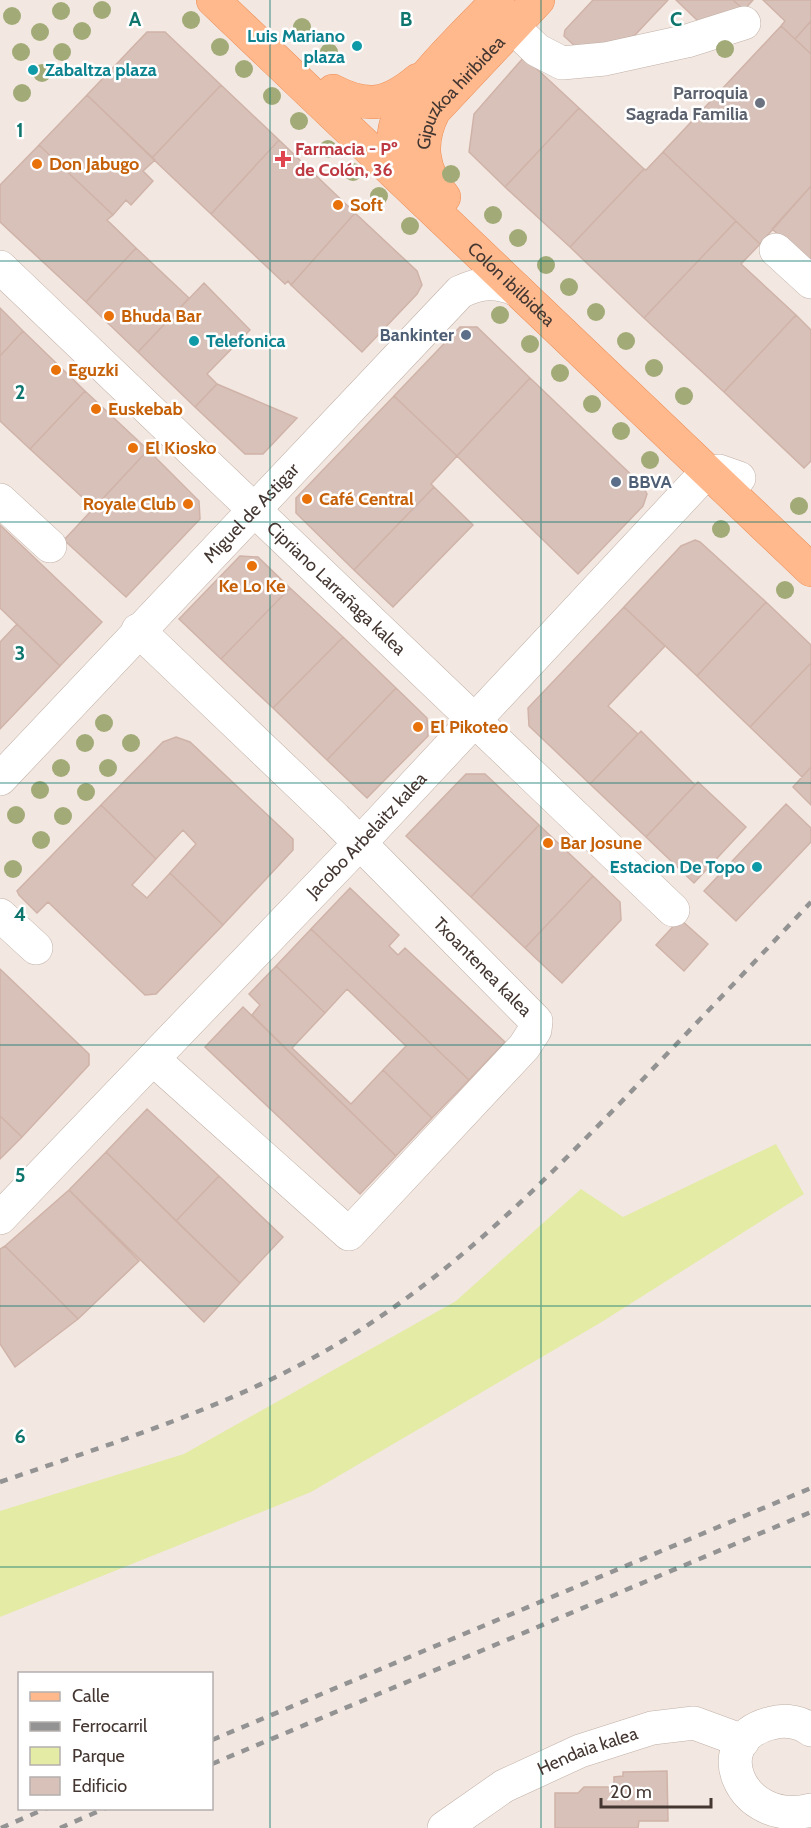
<svg xmlns="http://www.w3.org/2000/svg" width="811" height="1828" font-family="Cabin,sans-serif">
  <style>
    .green { fill: #e3eba5 }
    .building { fill: #d8c1b9; stroke: #d0b3a8; stroke-width: 1.5 }
    .lines { fill: none; stroke-linecap: round; stroke-linejoin: round }
    .minor-casing { stroke: #c1b0a6; stroke-width: 34 }
    .major-casing { stroke: #ee8d54; stroke-width: 34 }
    .minor { stroke: #fff; stroke-width: 33 }
    .major { stroke: #ffb98d; stroke-width: 33 }
    .rail { stroke: #939393; stroke-width: 4.5; stroke-dasharray: 8 8; stroke-linecap: butt }
    .tree { fill: #a2ab77 }
    .grid { fill: none; stroke: #0f766e; stroke-width: 1.5; stroke-opacity: 0.55 }
    .culture-dot { fill: #0f9aa8; stroke: #fff; stroke-width: 2 }
    .worship-dot { fill: #6b7280; stroke: #fff; stroke-width: 2 }
    .health-dot { fill: #e0444e; stroke: #fff; stroke-width: 2 }
    .food-dot { fill: #e8710a; stroke: #fff; stroke-width: 2 }
    .service-dot { fill: #5c6f8a; stroke: #fff; stroke-width: 2 }
    .labels { text-anchor: middle; dominant-baseline: central; stroke-width: 5; stroke-linejoin: round; paint-order: stroke }
    .culture-label { font-size: 18px; font-weight: bold; fill: #0d838f; stroke: #fff; text-anchor: end }
    .worship-label { font-size: 18px; font-weight: bold; fill: #5b616d; stroke: #fff; text-anchor: end }
    .street-label { font-size: 18px; fill: #443732; stroke: #fff }
    .health-label { font-size: 18px; font-weight: bold; fill: #be3a42; stroke: #fff; text-anchor: start }
    .food-label { font-size: 18px; font-weight: bold; fill: #c56008; stroke: #fff; text-anchor: start }
    .service-label { font-size: 18px; font-weight: bold; fill: #4e5e75; stroke: #fff; text-anchor: end }
    .grid-label { font-size: 20px; text-anchor: middle; font-weight: bold; fill: #0f766e; stroke: #fff; stroke-width: 5; stroke-linejoin: round; paint-order: stroke }
  </style>
  <rect width="100%" height="100%" fill="#f2e7e1"/>
  <path class="green" d="M776 1144 804 1194 600 1323 311 1492 0 1617V1511L184 1454 456 1301 581 1189 623 1217Z"/>
  <path class="building" d="M593 0H668L634 36 578 49 564 36 565 30Z
    M676 0H733L744 10 698 21Z
    M733 0H753L744 10Z
    M763 0H811V21L795 39 781 26 785 21Z
    M811 21V54L795 39Z
    M781 26 811 54V186L760 244 663 152Z
    M147 32H165L221 85 152 158 87 95Z
    M524 57 579 108 505 187 469 152 474 114Z
    M221 85 279 140 211 214 152 158Z
    M87 95 155 160 143 171 153 181 131 205 126 200 113 215 39 145Z
    M579 108 644 169 570 247 505 187Z
    M279 140 355 213 291 285 288 281 285 284 211 214Z
    M39 145 113 215 107 220 136 248 86 302 0 222V185Z
    M663 152 736 221 644 318 570 247 644 169 646 170Z
    M811 186V264L772 229Z
    M355 213 417 271 422 285 417 294 362 352 291 285Z
    M736 221 760 244 741 264 796 315 724 392 644 318Z
    M136 248 189 298 138 352 86 302Z
    M204 283 250 330 207 374 217 384 195 407 138 352Z
    M0 308 23 331 0 356Z
    M796 315 811 330V461L804 468 724 392Z
    M460 327H477L530 378 457 456 394 396Z
    M23 331 85 391 30 449 0 421V356Z
    M530 378 643 486 647 494 643 506 578 574 457 456Z
    M217 384 297 418 263 454H245L195 407Z
    M85 391 148 450 94 508 30 449Z
    M394 396 457 456 431 484 434 487 354 570 296 513V498Z
    M148 450 199 501 200 519 126 597 64 540Z
    M434 487 473 525 393 607 354 570Z
    M0 525 102 622 60 666 0 608Z
    M695 540 700 542 766 602 697 676 624 607 681 546Z
    M240 556 258 557 290 588 221 659 179 619Z
    M290 588 343 637 273 708 221 659Z
    M766 602 811 645V663L750 727 697 676Z
    M624 607 665 646 608 706 638 734 590 784 529 726 528 708Z
    M17 624 60 666 0 729V642Z
    M343 637 396 688 327 760 273 708Z
    M811 663V767L802 777 750 727Z
    M396 688 427 718 428 736 367 798 327 760Z
    M641 731 695 785 646 837 590 784Z
    M176 737 190 742 293 839V850L223 925 170 873 196 844 183 830 156 859 101 805 163 742Z
    M811 767V805L793 787Z
    M466 774H485L539 825 471 897 406 836Z
    M698 782 746 827 694 883 646 837Z
    M786 804 811 828V842L736 921 704 891Z
    M101 805 156 859 132 885 147 898 170 873 223 925 156 994 145 995 48 902 37 913 19 895 17 891Z
    M539 825 593 876 525 948 471 897Z
    M593 876 620 902 621 920 562 983 525 948Z
    M350 888 399 935 389 946 398 955 405 948 505 1042 469 1080 311 929Z
    M680 919 708 944 684 971 656 945Z
    M311 929 469 1080 432 1118 383 1070 406 1046 347 989 325 1013 276 966Z
    M276 966 325 1013 292 1048 351 1104 383 1070 432 1118 396 1156 252 1015 260 1005 249 994Z
    M0 969 89 1054V1065L22 1137 0 1116Z
    M243 1007 396 1156 360 1194 205 1047Z
    M147 1109 219 1176 176 1221 106 1152Z
    M0 1116 22 1137 0 1159Z
    M106 1152 240 1283 204 1322 69 1190Z
    M219 1176 283 1237 240 1283 176 1221Z
    M69 1190 139 1261 78 1319 5 1246Z
    M5 1246 78 1319 15 1367 0 1344V1249Z
    M667 1771 668 1821H639L638 1828H555V1793H578L584 1787H614V1777L623 1776V1772Z"/>
  <g class="lines">
    <g class="minor-casing">
      <g id="minor">
        <path d="M513 27 537 50 562 63 605 59 687 41 744 23"/>
        <path d="M776 250 811 282"/>
        <path id="s1" d="M0 267 673 910"/>
        <path d="M0 500 50 546"/>
        <path id="s2" d="M138 630 335 818 536 1021 535 1030 524 1047 349 1234 153 1059"/>
        <path id="s3" d="M0 779 460 292C481 282 496 281 517 290"/>
        <path d="M0 915 36 948"/>
        <path id="s4" d="M0 1218 360 843 701 478 719 471 739 478"/>
        <path d="M811 1730C801 1722 785 1719 772 1723 703 1739 740 1828 811 1810"/>
        <path id="s5" d="M444 1828 504 1786 580 1751 652 1728 694 1723 743 1741"/>
      </g>
    </g>
    <g class="major-casing">
      <g id="major">
        <path id="s6" d="M213 0 811 570"/>
        <path d="M333 91C368 109 388 105 418 80"/>
        <path d="M406 182C392 164 390 136 399 116 415 81 470 29 498 0"/>
        <path id="s7" d="M444 197C421 170 418 142 434 111L538 0"/>
      </g>
    </g>
    <use href="#minor" class="minor"/>
    <use href="#major" class="major"/>
    <path class="rail" d="M0 1482C116 1442 233 1406 339 1343 448 1278 537 1189 625 1098 687 1033 749 968 811 902
      M212 1740 811 1488
      M212 1764 811 1512
      M1 1828 47 1808
      M60 1828 106 1808"/>
  </g>
  <g class="tree">
    <circle cx="102" cy="10" r="9"/>
    <circle cx="61" cy="11" r="9"/>
    <circle cx="12" cy="16" r="9"/>
    <circle cx="191" cy="20" r="9"/>
    <circle cx="302" cy="27" r="9"/>
    <circle cx="82" cy="31" r="9"/>
    <circle cx="40" cy="32" r="9"/>
    <circle cx="220" cy="47" r="9"/>
    <circle cx="725" cy="49" r="9"/>
    <circle cx="21" cy="52" r="9"/>
    <circle cx="62" cy="52" r="9"/>
    <circle cx="329" cy="52" r="9"/>
    <circle cx="244" cy="69" r="9"/>
    <circle cx="42" cy="73" r="9"/>
    <circle cx="22" cy="93" r="9"/>
    <circle cx="272" cy="96" r="9"/>
    <circle cx="299" cy="121" r="9"/>
    <circle cx="328" cy="149" r="9"/>
    <circle cx="353" cy="172" r="9"/>
    <circle cx="451" cy="174" r="9"/>
    <circle cx="379" cy="196" r="9"/>
    <circle cx="493" cy="215" r="9"/>
    <circle cx="410" cy="226" r="9"/>
    <circle cx="518" cy="238" r="9"/>
    <circle cx="546" cy="265" r="9"/>
    <circle cx="569" cy="287" r="9"/>
    <circle cx="596" cy="312" r="9"/>
    <circle cx="500" cy="315" r="9"/>
    <circle cx="626" cy="341" r="9"/>
    <circle cx="530" cy="344" r="9"/>
    <circle cx="654" cy="368" r="9"/>
    <circle cx="560" cy="373" r="9"/>
    <circle cx="684" cy="396" r="9"/>
    <circle cx="592" cy="404" r="9"/>
    <circle cx="621" cy="431" r="9"/>
    <circle cx="650" cy="460" r="9"/>
    <circle cx="799" cy="506" r="9"/>
    <circle cx="721" cy="529" r="9"/>
    <circle cx="785" cy="590" r="9"/>
    <circle cx="104" cy="723" r="9"/>
    <circle cx="85" cy="743" r="9"/>
    <circle cx="131" cy="743" r="9"/>
    <circle cx="61" cy="768" r="9"/>
    <circle cx="108" cy="768" r="9"/>
    <circle cx="40" cy="790" r="9"/>
    <circle cx="86" cy="792" r="9"/>
    <circle cx="16" cy="815" r="9"/>
    <circle cx="63" cy="816" r="9"/>
    <circle cx="41" cy="840" r="9"/>
    <circle cx="13" cy="869" r="9"/>
  </g>
  <path class="grid" d="M270 0V1828M541 0V1828M0 261H811M0 522H811M0 783H811M0 1045H811M0 1306H811M0 1567H811"/>
  <g class="culture-dot">
    <circle cx="357" cy="46" r="6"/>
    <circle cx="33" cy="70" r="6"/>
    <circle cx="194" cy="341" r="6"/>
    <circle cx="757" cy="867" r="6"/>
  </g>
  <circle class="worship-dot" cx="760" cy="103" r="6"/>
  <path class="health-dot" d="M280 150h6v6h6v6h-6v6h-6v-6h-6v-6h6z"/>
  <g class="food-dot">
    <circle cx="37" cy="164" r="6"/>
    <circle cx="338" cy="205" r="6"/>
    <circle cx="109" cy="316" r="6"/>
    <circle cx="56" cy="370" r="6"/>
    <circle cx="96" cy="409" r="6"/>
    <circle cx="133" cy="448" r="6"/>
    <circle cx="307" cy="499" r="6"/>
    <circle cx="188" cy="504" r="6"/>
    <circle cx="252" cy="566" r="6"/>
    <circle cx="418" cy="727" r="6"/>
    <circle cx="548" cy="843" r="6"/>
  </g>
  <g class="service-dot">
    <circle cx="466" cy="335" r="6"/>
    <circle cx="616" cy="482" r="6"/>
  </g>
  <g class="labels">
    <g class="culture-label">
      <text x="345" y="36">Luis Mariano<tspan x="345" dy="21">plaza</tspan></text>
      <text x="45" y="70" text-anchor="start">Zabaltza plaza</text>
      <text x="206" y="341" text-anchor="start">Telefonica</text>
      <text x="745" y="867">Estacion De Topo</text>
    </g>
    <g class="worship-label">
      <text x="748" y="93">Parroquia<tspan x="748" dy="21">Sagrada Familia</tspan></text>
    </g>
    <g class="street-label">
      <text stroke="none"><textPath href="#s7" startOffset="122">Gipuzkoa hiribidea</textPath></text>
      <text stroke="none"><textPath href="#s6" startOffset="412">Colon ibilbidea</textPath></text>
      <text stroke="none"><textPath href="#s3" startOffset="366">Miguel de Astigar</textPath></text>
      <text stroke="none"><textPath href="#s1" startOffset="465">Cipriano Larrañaga kalea</textPath></text>
      <text stroke="none"><textPath href="#s4" startOffset="530">Jacobo Arbelaitz kalea</textPath></text>
      <text stroke="none"><textPath href="#s2" startOffset="482">Txoantenea kalea</textPath></text>
      <text stroke="none"><textPath href="#s5" startOffset="164">Hendaia kalea</textPath></text>
    </g>
    <g class="health-label">
      <text x="295" y="149">Farmacia - Pº<tspan x="295" dy="21">de Colón, 36</tspan></text>
    </g>
    <g class="food-label">
      <text x="49" y="164">Don Jabugo</text>
      <text x="350" y="205">Soft</text>
      <text x="121" y="316">Bhuda Bar</text>
      <text x="68" y="370">Eguzki</text>
      <text x="108" y="409">Euskebab</text>
      <text x="145" y="448">El Kiosko</text>
      <text x="319" y="499">Café Central</text>
      <text x="176" y="504" text-anchor="end">Royale Club</text>
      <text x="252" y="586" text-anchor="middle">Ke Lo Ke</text>
      <text x="430" y="727">El Pikoteo</text>
      <text x="560" y="843">Bar Josune</text>
    </g>
    <g class="service-label">
      <text x="454" y="335">Bankinter</text>
      <text x="628" y="482" text-anchor="start">BBVA</text>
    </g>
  </g>
  <g class="grid-label">
    <text x="135" y="26">A</text>
    <text x="406" y="26">B</text>
    <text x="676" y="26">C</text>
    <text x="20" y="137">1</text>
    <text x="20" y="399">2</text>
    <text x="20" y="660">3</text>
    <text x="20" y="921">4</text>
    <text x="20" y="1182">5</text>
    <text x="20" y="1443">6</text>
  </g>
  <rect x="18" y="1672" width="195" height="138" fill="#ffffff" stroke="#b4afad" stroke-width="1.5"/>
  <rect x="30" y="1692" width="30" height="9" fill="#ffb98d" stroke="#b4afad" stroke-width="1.5"/>
  <text x="72" y="1702" font-size="18" fill="#443732">Calle</text>
  <rect x="30" y="1722" width="30" height="9" fill="#939393" stroke="#b4afad" stroke-width="1.5"/>
  <text x="72" y="1732" font-size="18" fill="#443732">Ferrocarril</text>
  <rect x="30" y="1747" width="30" height="18" fill="#e3eba5" stroke="#b4afad" stroke-width="1.5"/>
  <text x="72" y="1762" font-size="18" fill="#443732">Parque</text>
  <rect x="30" y="1777" width="30" height="18" fill="#d8c1b9" stroke="#b4afad" stroke-width="1.5"/>
  <text x="72" y="1792" font-size="18" fill="#443732">Edificio</text>
  <path d="M601 1798v9h110v-9" fill="none" stroke="#443732" stroke-width="3"/>
  <text x="610" y="1798" font-size="18" fill="#443732" stroke="#ffffff" stroke-width="4.5" paint-order="stroke">20 m</text>
</svg>
